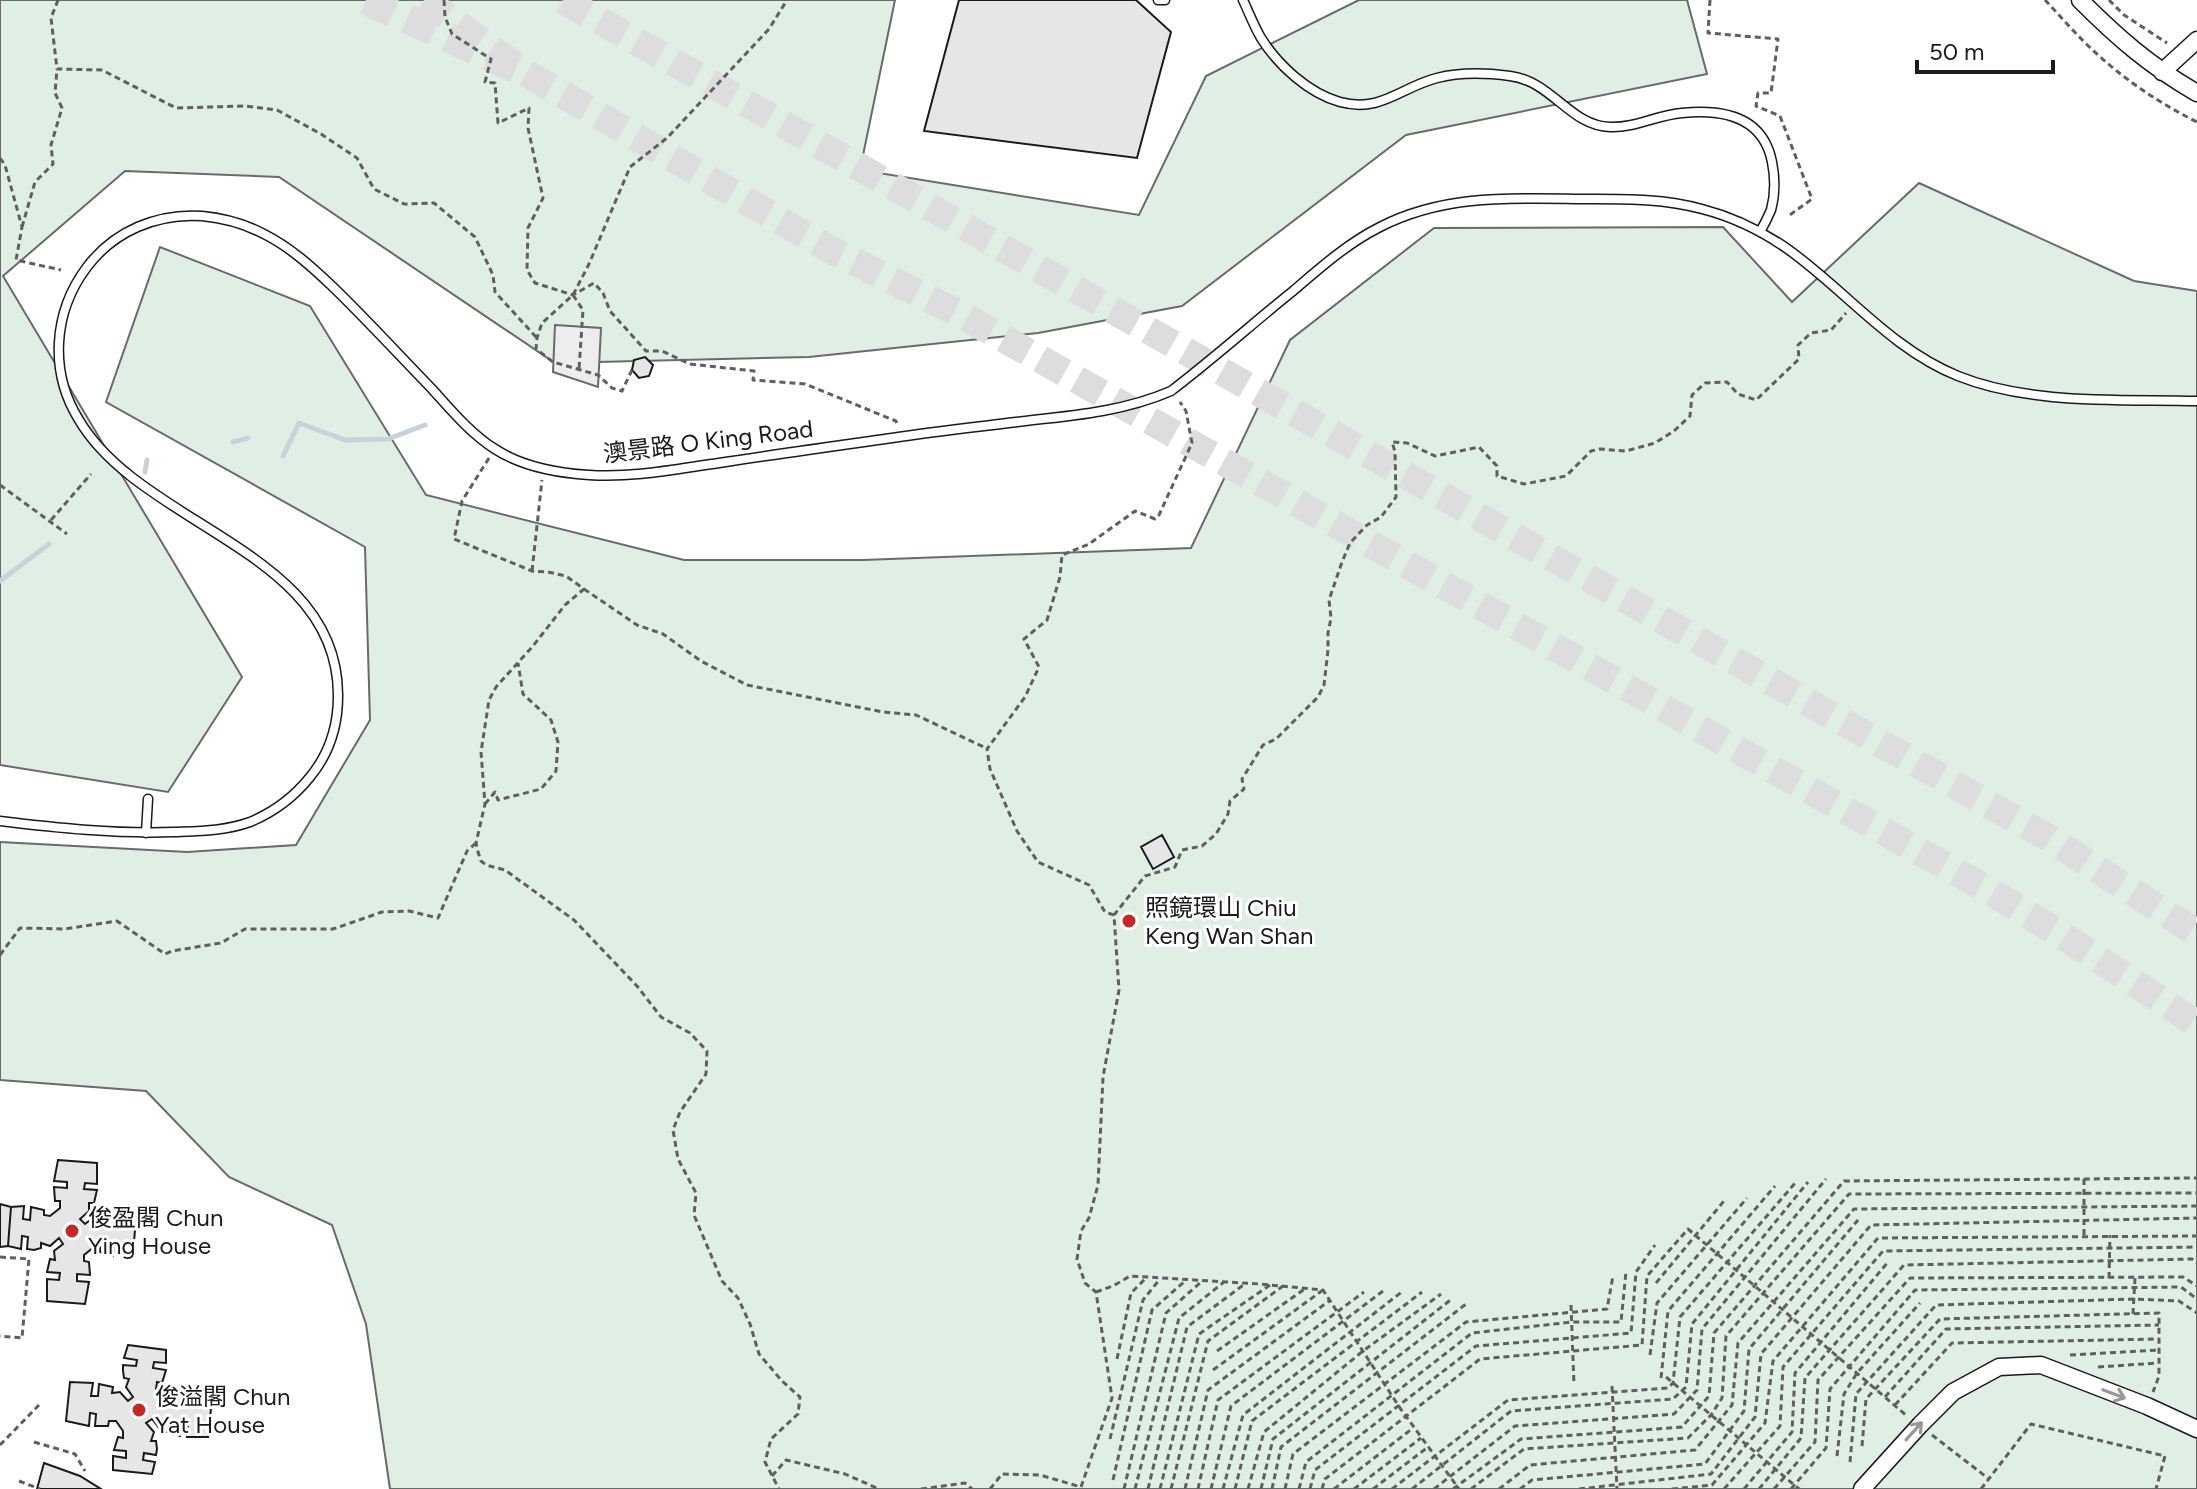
<svg xmlns="http://www.w3.org/2000/svg" width="2197" height="1489" font-family="Figtree,'Noto Sans TC',sans-serif">
  <style>
    .green { fill: #e0efe3; stroke: #6a6a6a; stroke-width: 2 }
    .parking { fill: #ededed; stroke: #6a6a6a; stroke-width: 2 }
    .lines { fill: none; stroke-linecap: round; stroke-linejoin: round }
    .stream { stroke: #c6d2dc; stroke-width: 5 }
    .building { fill: #e6e6e6; stroke: #1a1a1a; stroke-width: 2 }
    .trunk-tunnel { stroke: #ddd; stroke-width: 28; stroke-dasharray: 28 14; stroke-linecap: butt }
    .motorway-tunnel { stroke: #ddd; stroke-width: 30; stroke-dasharray: 30 15; stroke-linecap: butt }
    .service-casing { stroke: #1a1a1a; stroke-width: 11 }
    .minor-casing { stroke: #1a1a1a; stroke-width: 19 }
    .path { stroke: #5f5f5f; stroke-width: 3; stroke-dasharray: 6 4; stroke-linecap: butt }
    .service { stroke: #fff; stroke-width: 8 }
    .minor { stroke: #fff; stroke-width: 16 }
    .oneway { stroke: #989898 }
    .poi-dot { fill: #c62828; stroke: #fff; stroke-width: 3 }
    .labels { text-anchor: middle; dominant-baseline: central; stroke-width: 6; stroke-linejoin: round; paint-order: stroke }
    .street-label { font-size: 24px; fill: #1a1a1a; stroke: #fff }
    .poi-label { font-size: 24px; fill: #1a1a1a; stroke: #fff; text-anchor: start }
  </style>
  <rect width="100%" height="100%" fill="#fff"/>
  <path class="green" d="M0 0H895L860 170 1139 215 1206 76 1359 0H1687L1707 74 1406 135 1182 306 1038 333 809 357 555 363 279 177 125 171 3 276 242 677 168 792 0 765Z
    M1919 183 2134 281 2197 291V1489H390L366 1324 332 1225 229 1177 146 1091 0 1080V842L187 852 296 845 370 720 365 547 106 402 160 247 310 306 426 495 684 560H863L1191 548 1290 340 1434 228 1723 227 1792 302Z"/>
  <path class="parking" d="M555 325 601 328 598 387 553 372Z"/>
  <g class="lines">
    <path class="stream" d="M233 442 248 438
      M283 456 299 423 345 440 388 439 425 425
      M145 472 147 460
      M0 581 49 544"/>
  </g>
  <path class="building" d="M959 0H1136L1171 32 1137 158 924 131Z
    M645 357 653 365 649 376 639 378 632 370 634 360Z
    M1162 835 1174 857 1153 869 1141 847Z
    M58 1160 97 1163V1184L85 1183 84 1189 97 1190 94 1203H89V1211L80 1219 85 1224 94 1217 103 1219V1214L110 1213 117 1214 116 1226 122 1227 123 1214 136 1217 133 1255 119 1256 121 1244 114 1243 113 1256 100 1252V1247H94L84 1255V1261L89 1262 90 1275 77 1274V1281L89 1282 85 1304 47 1301V1279L59 1280 60 1273 47 1272 50 1259 55 1260 54 1251 63 1244 59 1238 50 1246 41 1243V1248L34 1250 27 1249 28 1237 22 1236 21 1249 8 1246 11 1207 24 1206 23 1219 30 1220 31 1207 44 1210V1215L50 1216 60 1208V1201H55L54 1187 67 1188V1182L54 1181Z
    M0 1204 11 1207 8 1246 0 1247Z
    M128 1345 166 1350V1363L154 1362 153 1368 166 1370 162 1383 157 1382 156 1389 164 1399H171V1394H185L183 1406 190 1407 191 1394 212 1399 208 1437H187L188 1424 182 1423 180 1436 167 1432 168 1427 159 1428 152 1419 146 1423 154 1432 151 1441H156L157 1449 156 1455 144 1453 143 1460 155 1462 152 1474 113 1470V1456L126 1458V1451L114 1450 118 1437 123 1438V1431L116 1421H109L108 1426H95L96 1414 90 1413 89 1426 66 1421 70 1382 93 1383 91 1396H98L99 1384 113 1387 112 1393 120 1392 128 1401 133 1397 126 1387 129 1379 124 1378 123 1371V1365L136 1366 137 1360 124 1358Z
    M44 1463 80 1476 101 1489H37Z"/>
  <g class="lines">
    <path class="trunk-tunnel" d="M424 0 524 72 831 250 958 313 1990 891 2068 939 2197 1024
      M563 0 2047 837 2197 933"/>
    <path class="motorway-tunnel" d="M366 0 524 72"/>
    <g class="service-casing">
      <path id="service" d="M1158 0H1165
        M1243 0C1249 13 1254 26 1261 38 1278 65 1308 93 1340 102 1381 113 1401 87 1437 78 1460 72 1487 73 1510 76 1552 81 1570 126 1610 127 1635 128 1657 115 1682 113 1722 109 1763 116 1772 162 1775 177 1775 195 1771 210 1768 217 1764 225 1760 232
        M0 821C57 828 116 834 174 832 200 831 225 831 250 822 274 812 294 797 310 777 329 754 338 725 338 696 339 551 142 527 79 420 49 372 53 312 87 267 114 231 157 213 202 216 223 218 245 224 264 234 290 247 312 267 333 287 367 320 399 355 432 389 451 410 471 434 495 449 521 466 558 473 589 475 633 478 676 469 719 463 777 454 835 446 892 438 939 431 986 426 1033 420 1081 415 1127 410 1171 391 1213 359 1252 324 1293 291 1321 267 1348 243 1380 227 1444 194 1512 198 1582 199 1622 199 1663 198 1702 209 1733 217 1762 231 1789 250 1846 291 1891 349 1958 376 2030 405 2120 399 2197 401
        M146 833 148 799"/>
    </g>
    <g class="minor-casing">
      <path id="minor" d="M2080 0C2118 38 2150 66 2197 93
        M2162 72 2197 40
        M1862 1489 1920 1425 1953 1392 1999 1367 2041 1365 2147 1406 2197 1429"/>
    </g>
    <path class="path" d="M58 0 51 18 57 69 102 70 176 108 246 106 277 110 321 134 357 158 374 189 404 204 434 203 475 237 493 275 495 292 537 338
      M444 0 445 17 452 34 491 59 485 82 495 83 498 123 529 108 528 128 543 198 528 228 527 270 535 283 573 295 594 283 603 293 610 311 646 351H662L690 364 754 371 753 380 805 384 896 421 897 426
      M1710 0 1708 33 1778 39 1771 93H1758L1756 106 1780 116 1812 199 1787 217
      M2045 0C2062 18 2079 38 2098 55 2128 82 2161 104 2197 122
      M2109 0 2124 15 2167 43
      M0 158 5 165 22 227 16 260 61 270
      M22 227 35 182 53 164 51 145 62 108 55 93 57 69
      M573 295 583 310 579 369
      M632 370 622 391 612 388 598 375 553 362 536 349 537 338 542 323 573 295 589 264 630 167 667 138 769 29 787 0
      M489 458 462 501 454 539 532 571 548 572 566 576 584 589 565 605 533 646 496 687 489 700 481 752 485 804 476 843 478 852 481 861 486 865 505 870 574 920 637 986 661 1017 690 1033 707 1051 706 1074 680 1112 673 1130 678 1159 696 1193 694 1215 722 1281 738 1298 750 1324 759 1354 782 1381 800 1397 798 1414 771 1439 765 1462 779 1489
      M0 485 67 534
      M51 520 91 474
      M532 571 542 480
      M584 589 637 625 663 634 701 661 747 685 883 712 916 715 986 748
      M485 804 495 792 498 800 541 789 556 771 558 742 551 720 523 694 518 663
      M1114 915 1105 912 1089 885 1038 862 1017 831 990 769 987 749 1025 697 1039 667 1024 639 1047 620 1060 577 1062 555 1089 544 1135 511 1155 519 1159 515 1192 443 1186 411 1180 402
      M0 955 20 928 64 929 117 921 165 954 172 951 221 943 245 929H333L382 912 409 911 438 918 467 851 476 843
      M2084 1235V1179
      M0 1257 29 1259 22 1338 0 1336
      M2109 1278 2110 1235
      M1656 1283 1724 1201
      M1096 1292 1113 1286 1130 1276 1260 1284 1323 1290 1400 1408 1459 1489
      M1571 1305 1574 1385
      M2133 1314 2135 1278
      M1217 1351 1306 1288
      M1650 1355 1657 1303 1747 1198
      M2070 1355 2159 1350
      M1117 1359 1131 1293 1146 1278
      M2098 1367 2158 1363
      M1213 1370 1323 1290
      M1666 1377 1799 1489
      M1661 1378 1668 1311 1775 1186
      M1612 1386 1617 1489
      M1885 1397 1946 1329 2159 1325
      M1895 1405 1952 1343 2159 1339
      M1932 1435 1989 1479
      M1110 1439 1143 1300 1160 1279
      M34 1442 75 1454 85 1471
      M0 1445 39 1405
      M1862 1446 1866 1399 1940 1319 2159 1313V1376L2153 1392
      M1837 1456 1844 1394 1857 1373 1920 1303
      M1850 1462 1856 1394 1936 1305 2134 1299 2179 1301 2197 1313
      M772 1476 786 1460 845 1474 879 1489
      M1113 1480 1152 1310 1185 1281
      M19 1481 40 1489
      M921 1489 965 1483 972 1489
      M990 1489 1002 1474 1040 1475 1081 1487 1112 1398 1096 1292 1085 1283 1077 1259 1081 1231 1089 1218 1098 1185 1103 1077 1119 990 1114 915 1145 876 1175 867 1182 850 1202 846 1216 834 1228 814 1230 801 1244 789 1242 779 1263 745 1276 739 1318 697 1324 685 1328 650V633L1331 618 1329 600 1342 562 1350 543 1367 525 1381 517 1396 497 1395 452 1392 442 1407 443 1435 456 1479 447 1497 466V476L1524 484 1566 476 1591 451 1600 449 1626 451 1655 443 1674 431 1690 416 1692 395 1705 383 1727 382 1738 394 1756 400 1799 359 1798 345 1811 333 1831 330 1846 313
      M1124 1489 1166 1313 1201 1282
      M1135 1489 1179 1318 1224 1282
      M1148 1489 1187 1327 1246 1283
      M1160 1489 1199 1334 1270 1285
      M1171 1489 1208 1341 1283 1286
      M1185 1489 1208 1390 1329 1301
      M1198 1489 1218 1400 1364 1292
      M1211 1489 1231 1406 1383 1291
      M1223 1489 1243 1415 1403 1291
      M1235 1489 1252 1421 1422 1292
      M1248 1489 1264 1432 1363 1351 1441 1294
      M1261 1489 1273 1439 1453 1298
      M1272 1489 1281 1447 1466 1304
      M1285 1489 1293 1454 1466 1322 1607 1309 1613 1276
      M1299 1489 1306 1462 1472 1333 1572 1322H1621L1626 1272
      M1310 1489 1315 1470 1476 1346 1631 1333 1636 1272 1655 1245
      M1322 1489 1325 1479 1480 1359 1642 1345 1647 1276 1688 1229 1907 1416
      M1334 1489 1413 1428
      M1354 1489 1421 1438
      M1373 1489 1428 1447
      M1392 1489 1508 1400 1668 1388 1673 1383 1680 1317 1796 1182
      M1412 1489 1511 1411 1673 1399 1686 1387 1692 1324 1808 1182
      M1434 1489 1515 1426 1674 1414 1697 1390 1702 1329 1826 1179
      M1453 1489 1521 1439 1682 1427 1709 1396 1714 1333 1844 1181 2197 1178
      M1471 1489 1524 1449 1688 1438 1711 1415 1722 1398 1726 1336 1849 1194 2197 1193
      M1499 1489 1530 1465 1695 1450 1732 1405 1738 1343 1854 1209 2197 1206
      M1520 1489 1532 1480 1705 1464 1744 1411 1749 1349 1858 1220
      M1579 1489 1711 1474 1755 1417 1761 1354 1871 1225 2197 1218
      M1672 1489 1712 1485 1765 1423 1773 1361 1878 1238 2197 1236
      M1724 1489 1780 1426 1783 1367 1883 1251 2197 1247
      M1744 1489 1792 1432 1795 1373 1888 1262
      M1759 1489 1801 1438 1805 1378 1904 1265 2192 1259 2197 1263
      M1774 1489 1815 1442 1818 1380 1910 1278 2183 1277 2197 1286
      M1791 1489 1826 1448 1830 1389 1915 1290 2181 1287 2197 1299
      M1981 1489 2031 1424 2165 1456 2156 1489"/>
    <use href="#service" class="service"/>
    <use href="#minor" class="minor"/>
  </g>
  <defs><path id="oneway-shaft" d="M-6 0H5M1.5-3L5.5 0L1.5 3" fill="none" stroke-width="1.6" stroke-linecap="round" stroke-linejoin="round" transform="scale(2)"/></defs>
  <g class="oneway">
    <use href="#oneway-shaft" transform="translate(2114 1394) rotate(21)"/>
    <use href="#oneway-shaft" transform="translate(1914 1431) rotate(-48)"/>
  </g>
  <g class="poi-dot">
    <circle cx="1129" cy="921" r="8"/>
    <circle cx="72" cy="1231" r="8"/>
    <circle cx="139" cy="1410" r="8"/>
  </g>
  <g class="labels">
    <g class="street-label">
      <text transform="translate(708 441) rotate(-7)">澳景路 O King Road</text>
    </g>
    <g class="poi-label">
      <text x="1145" y="907">照鏡環山 Chiu<tspan x="1145" dy="28">Keng Wan Shan</tspan></text>
      <text x="88" y="1217">俊盈閣 Chun<tspan x="88" dy="28">Ying House</tspan></text>
      <text x="155" y="1396">俊溢閣 Chun<tspan x="155" dy="28">Yat House</tspan></text>
    </g>
  </g>
  <path d="M1917 60v12h136v-12" fill="none" stroke="#1a1a1a" stroke-width="4"/>
  <text x="1929" y="60" font-size="24" fill="#1a1a1a" stroke="#ffffff" stroke-width="6" paint-order="stroke">50 m</text>
</svg>
